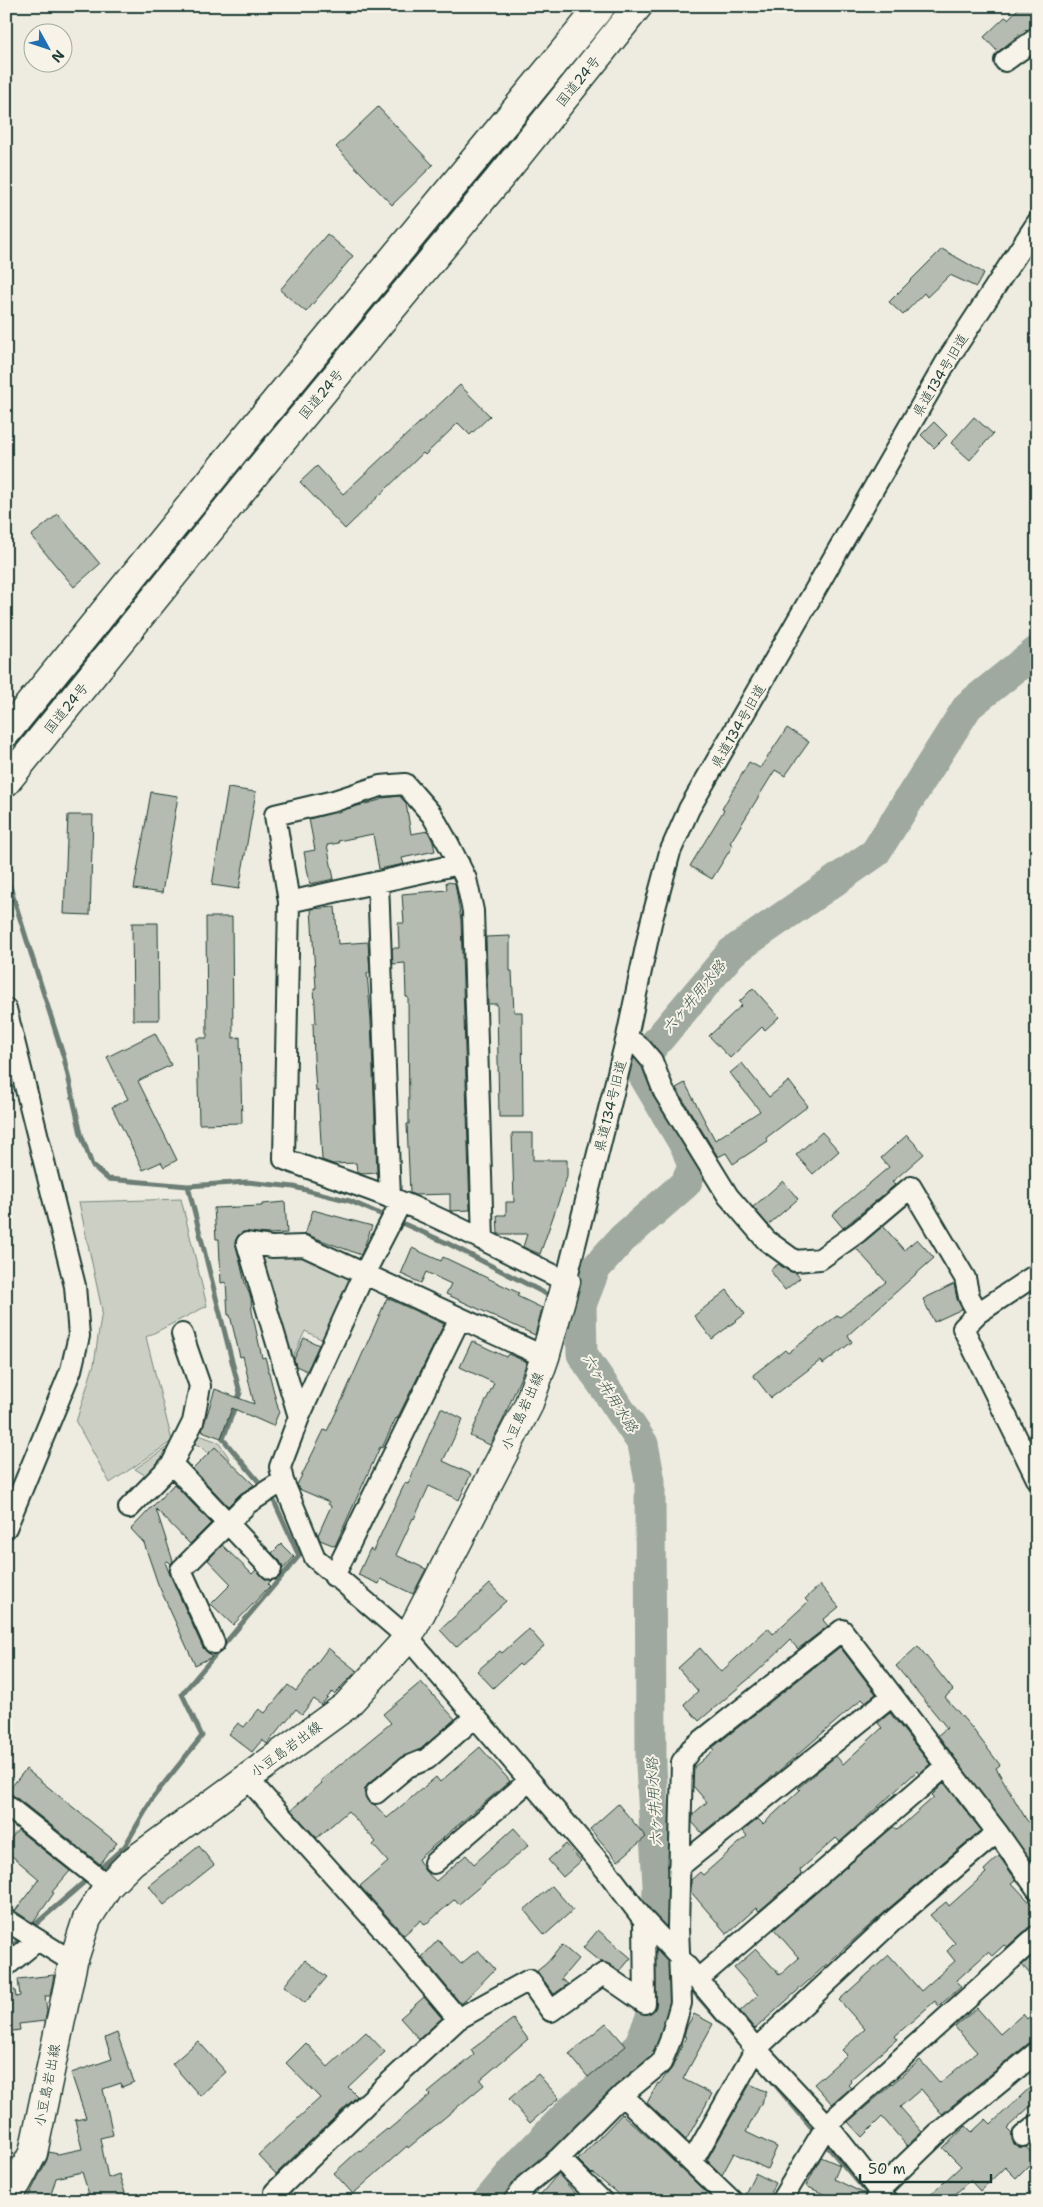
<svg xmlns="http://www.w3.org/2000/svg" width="1043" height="2207" font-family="'Shantell Sans','Klee One',sans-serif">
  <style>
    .green { fill: #cccfc4; stroke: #76867c }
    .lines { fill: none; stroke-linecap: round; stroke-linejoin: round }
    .stream { stroke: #6c7e74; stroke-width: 5 }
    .river { stroke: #9fa99f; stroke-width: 31 }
    .building { fill: #b5bbb0; stroke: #1f3d34 }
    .street-casing { stroke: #1f3d34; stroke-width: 24 }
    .secondary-casing { stroke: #1f3d34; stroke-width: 31 }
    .highway-casing { stroke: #1f3d34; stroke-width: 31 }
    .street { stroke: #f7f3e8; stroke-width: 20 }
    .secondary { stroke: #f7f3e8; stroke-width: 28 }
    .highway { stroke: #f7f3e8; stroke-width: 28 }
    .labels { text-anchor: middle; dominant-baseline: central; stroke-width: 4; stroke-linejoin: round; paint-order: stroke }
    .street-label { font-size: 14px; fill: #1f3d34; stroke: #f7f3e8 }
    .water-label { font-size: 15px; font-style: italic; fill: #3f584f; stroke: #f7f3e8 }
  </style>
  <rect width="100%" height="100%" fill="#eeece1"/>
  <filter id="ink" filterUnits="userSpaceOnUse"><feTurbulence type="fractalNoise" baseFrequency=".02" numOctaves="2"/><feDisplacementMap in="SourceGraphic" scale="10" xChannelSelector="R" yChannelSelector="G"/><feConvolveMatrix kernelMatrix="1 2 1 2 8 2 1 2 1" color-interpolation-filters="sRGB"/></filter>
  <g filter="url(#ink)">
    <path class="green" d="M181 1199 207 1306 146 1337 172 1441 110 1483 76 1422 94 1364 102 1310 79 1202Z
      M303 1252 350 1274 354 1281 325 1341 305 1331 288 1368 256 1254Z
      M196 1434 218 1442 230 1459 222 1467 200 1446 192 1443Z
      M170 1445 165 1463 151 1479 135 1469Z"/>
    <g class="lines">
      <path class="stream" d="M6 874 64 1058 81 1134 92 1165 108 1179 188 1186 247 1182 294 1187 350 1201 387 1217
        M188 1186 240 1393 223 1439 264 1488
        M395 1220 447 1243 554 1298
        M568 1304 581 1310
        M96 1872 125 1846 154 1796 202 1736 182 1694 299 1556 274 1501 269 1495
        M30 1929 90 1877
        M6 1952 24 1935
        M694 1992 720 2021
        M766 2074 817 2134
        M822 2140 871 2197"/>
      <path class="river" d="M488 2201 518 2165 575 2106 620 2071 640 2043 657 2004 656 1957 658 1885 651 1766 650 1481 643 1444 582 1354 581 1305 595 1269 622 1239 686 1183 693 1167 687 1149 641 1071 642 1059 732 952 875 853 968 706 1037 651"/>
    </g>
    <path class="building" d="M1021 6H1037V23L1027 30 1026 29 998 52 984 37 1005 17 1008 19Z
      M378 107 433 165 392 205 336 147Z
      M327 234 353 256 306 312 280 290Z
      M942 249 984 273 976 287 950 275 927 297 924 293 903 315 889 302Z
      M460 385 490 416 470 435 458 423 425 455 423 453 345 529 300 482 317 466 343 494Z
      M974 417 993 434 970 460 951 443Z
      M934 422 947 435 934 448 921 435Z
      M58 514 100 564 74 587 31 536Z
      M787 728 809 742 785 776 775 770 730 843 733 845 712 879 690 866 724 810 722 809 749 762 760 768Z
      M228 788 256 792 239 889 212 885Z
      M151 792 178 796 162 893 134 889Z
      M400 796 406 803 411 834 428 831 433 842 435 851 402 858 404 864 379 869 373 834 338 841 339 843 327 845 334 879 310 884 304 852 315 850 309 819 380 800 382 798Z
      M68 815H93L90 915 64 914Z
      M446 882 455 883 461 920 470 1210 450 1211V1194L415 1195 410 1193 407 1124H409L408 997H406L405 963 393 964 392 948H399L398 923H404L402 894 447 890Z
      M335 907 338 944 368 942 370 973H367L371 1020 377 1173 362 1174 357 1172 356 1163 333 1164 322 1160 318 1091H316L314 1060 313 1023H316L314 988H316L311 909Z
      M206 917H232L233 1038 240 1037 242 1123 199 1124 197 1038H207Z
      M132 923H158L159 1020H133Z
      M510 936V971H512L514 1012H522L523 1117H499L497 1004H488L486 937Z
      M753 988 779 1017 765 1030 762 1027 730 1058 709 1036 742 1005 739 1002Z
      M155 1033 171 1065 138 1081 177 1160 164 1167 161 1162 143 1170 112 1107 128 1099 107 1057Z
      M742 1063 769 1097 789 1081 808 1106 766 1138 768 1141 733 1164 726 1153 718 1157 676 1088 685 1083 715 1140 760 1111 730 1073Z
      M822 1132 839 1151 813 1174 796 1155Z
      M512 1133H533V1160H567V1177L540 1254 523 1247 527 1234H498L497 1215H506V1202H514Z
      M907 1135 924 1154 892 1182 895 1185 843 1228 832 1215 889 1167 881 1158Z
      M783 1181 798 1199 768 1225 753 1207Z
      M285 1202 287 1233 268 1234 243 1232 238 1236 235 1241 245 1283 251 1298 252 1311 262 1358 265 1357 279 1412 273 1426 232 1408 221 1438 202 1431 215 1389 254 1404 243 1356 240 1357 230 1315H228L226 1282 221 1283 219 1239H216L214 1208 262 1206V1204Z
      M313 1210 372 1226 361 1255 305 1234Z
      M883 1226 904 1250 917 1239 934 1258 848 1335 852 1342 823 1364 821 1360 771 1398 753 1375 785 1350 788 1353 838 1315 840 1317 886 1282 856 1248Z
      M412 1248 441 1261 443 1257 519 1293 517 1296 542 1308 535 1335 446 1294 451 1284 426 1272 421 1283 401 1274Z
      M778 1264 788 1271 796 1273 800 1278 785 1290 770 1270Z
      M954 1284 957 1299 962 1309 934 1322 923 1299Z
      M727 1290 745 1314 712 1339 694 1316Z
      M387 1298 444 1324 397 1419 396 1418 382 1448 380 1447 335 1546 320 1540 318 1535 331 1506 328 1504 329 1502 299 1489 297 1485 324 1430 327 1431 343 1398Z
      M304 1338 319 1345 307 1371 296 1366 294 1359Z
      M472 1341 506 1357 508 1354 527 1362 503 1420 490 1445 470 1436 494 1383 460 1367Z
      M441 1408 463 1419 443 1461 471 1474 459 1500 429 1486 414 1519 413 1518 396 1555 426 1569 413 1594 381 1579 379 1584 358 1575 370 1549 373 1551 405 1483 408 1484Z
      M215 1447 254 1485 240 1494 228 1506 193 1469Z
      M174 1484 211 1523 190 1544 156 1509 173 1561 171 1564 168 1561 165 1562 170 1575 203 1648 212 1657 195 1665 158 1584 144 1543 131 1529Z
      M281 1544 294 1557 283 1569 280 1561 272 1553Z
      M222 1545 252 1574 256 1570 263 1577 271 1581 268 1584 270 1586 233 1625 211 1604 231 1584 208 1560Z
      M490 1584 506 1601 456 1647 440 1630Z
      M820 1585 839 1607 823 1620 828 1626 798 1649 790 1640 758 1671 699 1721 684 1704 698 1691 678 1668 700 1648 721 1672 768 1628 773 1634 808 1602 805 1599Z
      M529 1629 544 1646 521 1666 519 1664 493 1688 477 1671 500 1651 502 1653Z
      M918 1646 953 1690 945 1697 972 1728 1000 1765 996 1768 1026 1819 1037 1832V1858L1032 1862 938 1735 947 1728 896 1666Z
      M840 1647 876 1694 865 1702 862 1699 773 1776 702 1833 692 1822 693 1814 707 1802 693 1786 694 1767 714 1750 712 1748Z
      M328 1648 357 1671 334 1694 332 1692 321 1705 314 1699 302 1714 296 1709 267 1744 262 1740 252 1752 229 1734 238 1723 244 1727 259 1709 265 1713 288 1685 296 1691Z
      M421 1682 455 1719 421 1749 400 1758 368 1784 365 1789 367 1800 375 1805 387 1818 436 1777 440 1782 480 1747 510 1781 418 1859 425 1871 436 1881 466 1855 474 1864 514 1828 529 1845 459 1904 455 1899 425 1925 421 1920 404 1935 360 1886 388 1862 373 1845 376 1842 348 1811 317 1838 291 1810 322 1783 320 1781 391 1723 383 1714Z
      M890 1713 930 1764 919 1774 917 1771 840 1842 836 1838 800 1870 801 1875 759 1911 756 1908 727 1934 691 1892V1880L700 1872 703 1875 747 1836 743 1831 758 1819 763 1824 800 1790 798 1788 836 1756 843 1764 882 1728 878 1723Z
      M26 1769 117 1843 100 1864 8 1791Z
      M944 1783 981 1830 888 1909 755 2029 740 2011 758 1995 734 1968 756 1949 780 1975 799 1958 774 1929 893 1827 897 1830 934 1797 932 1795Z
      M618 1804 646 1837 618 1861 590 1829Z
      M18 1830 70 1871 52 1892 54 1893 33 1923 15 1911 39 1879 6 1851V1844Z
      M566 1844 581 1861 563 1877 548 1860Z
      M199 1846 214 1865 164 1905 149 1886Z
      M999 1856 1016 1880 1012 1883 1037 1910V1924L1029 1927 1007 1947 1004 1945 992 1956 988 1952 956 1981 961 1987 939 2006 935 2001 895 2036 897 2039 850 2080 851 2082 848 2085 851 2088 832 2104 814 2084 847 2055 842 2050 865 2029 839 2000 889 1955 921 1991 955 1961 947 1951 955 1943 930 1915 946 1902 949 1906 986 1873 984 1870Z
      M552 1886 573 1910 545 1935 524 1910Z
      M598 1930 631 1958 620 1971 609 1964 599 1961 583 1948Z
      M438 1940 461 1964 478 1950 495 1969 461 2004 422 1957Z
      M562 1945 578 1959 561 1979 568 1984 554 1994 537 1971 547 1963Z
      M1037 1952V1982L1022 1965Z
      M305 1960 327 1977 305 2003 284 1986Z
      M54 1975 50 1996H45L47 2011 45 2021 19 2024 20 2030 6 2032V1991L15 1990 16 1997 20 1996 18 1979Z
      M424 1997 442 2018 419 2039 400 2018Z
      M977 2008 1000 2034 1023 2014 1027 2019 1037 2010V2040L1029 2043 942 2114 921 2089 900 2107 922 2132 907 2146 882 2117 862 2137 848 2122 920 2060 940 2083 977 2052 955 2027Z
      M694 2014 713 2024 683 2079 712 2094 686 2140 647 2103 658 2083 659 2084 672 2068 686 2037 684 2036 686 2028Z
      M513 2019 528 2039 480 2080 484 2085 408 2148 407 2146 353 2194 334 2173 359 2150 360 2151 387 2129 388 2130 430 2095 428 2093 474 2055 471 2050Z
      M606 2023 626 2046 588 2077 569 2054Z
      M366 2032 385 2052 348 2087 357 2096 276 2174 258 2155 320 2098 286 2063 306 2043 328 2067Z
      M117 2033 134 2082 122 2087 121 2083 103 2089 113 2135 100 2138 108 2178 119 2174 126 2196 110 2201H91L82 2172 56 2178 49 2201H26L47 2160 49 2152 58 2154 82 2149 75 2120 86 2118 71 2073 112 2059 105 2038Z
      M198 2041 226 2072 200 2096 172 2064Z
      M538 2074 559 2098 530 2123 509 2099Z
      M1037 2081V2100L1007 2128 1012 2133 1014 2144 1019 2147H1026L1036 2158 1016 2178 1005 2167 980 2191 970 2180 948 2201H924L961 2166 943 2148 966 2126 972 2132 986 2119 991 2124Z
      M750 2084 767 2092 746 2132 777 2147 767 2169 734 2153 722 2175 707 2160Z
      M622 2114 651 2140 715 2201H626L593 2173 592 2174 578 2160Z
      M821 2157 840 2165 834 2179 865 2194 863 2201H839L806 2186Z
      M755 2173 775 2183 766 2201H755L744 2196Z
      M558 2174 575 2193 584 2201H548L540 2195Z"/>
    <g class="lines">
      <g class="street-casing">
        <path id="street" d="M1005 61 1037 38
          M378 882 390 1198
          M289 902 459 864
          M6 1009 75 1286 79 1336 71 1370 6 1528
          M627 1037 641 1048 652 1061 664 1092 728 1196 766 1240 795 1261 820 1259 858 1232 911 1187 965 1278 969 1297 978 1313
          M401 1202 364 1274 299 1417 280 1467 283 1481 315 1558 408 1638 606 1870 644 1920 678 1956 756 2049 827 2125 887 2201
          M483 1240 473 911 466 879 449 845 432 815 405 784 380 786 334 801 275 815 289 902 284 1159C323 1174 363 1186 401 1202 458 1225 511 1255 566 1281L627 1037 651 923 670 852 689 809 948 359 1037 223
          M1037 1274 978 1313 963 1328 1037 1479
          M182 1334 200 1386 193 1422 172 1464 271 1569
          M299 1417 247 1243 272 1247 304 1246 545 1357
          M129 1508 172 1464
          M334 1576 460 1318
          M214 1643 181 1570 248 1503 283 1481
          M247 1778 392 1940 458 2019
          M376 1793 407 1767 427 1759 474 1718
          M6 1805 108 1886
          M434 1863 529 1781
          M679 1867 892 1696
          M6 1920 73 1962
          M6 1966 38 1940
          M697 1980 946 1766
          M622 2095 732 2201
          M1023 2136 1037 2125
          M559 2158 602 2201
          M692 2162 756 2049 896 1918 997 1832
          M275 2192 365 2105 458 2019 529 1980 551 2011 603 1974 645 2003 644 1920
          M514 2201 527 2184 559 2158 622 2095 661 2063 670 2041 681 2003 678 1927 682 1762 691 1749 842 1630 997 1832 1037 1889
          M781 2201 827 2125 1037 1936
          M875 2201 879 2190 938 2133 1037 2052"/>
      </g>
      <g class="secondary-casing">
        <path id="secondary" d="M6 2198 17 2183 33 2153 73 1962 87 1919 108 1886 132 1862 346 1706 408 1638 528 1406 545 1357 566 1281"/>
      </g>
      <g class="highway-casing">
        <path id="highway" d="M6 733 242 442 601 6
          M6 782 259 469 507 169 638 6"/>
      </g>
      <use href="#street" class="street"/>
      <use href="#secondary" class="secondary"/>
      <use href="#highway" class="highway"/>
    </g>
  </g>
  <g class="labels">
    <g class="street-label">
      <text transform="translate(578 81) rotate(-51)">国道24号</text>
      <text transform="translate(940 375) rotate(-59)">県道134号旧道</text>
      <text transform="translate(321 394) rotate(-50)">国道24号</text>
      <text transform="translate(66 708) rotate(-51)">国道24号</text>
      <text transform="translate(738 726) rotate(-60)">県道134号旧道</text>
      <text transform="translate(610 1106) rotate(-76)">県道134号旧道</text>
      <text transform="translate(522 1411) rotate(-66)">小豆島岩出線</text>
      <text transform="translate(286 1749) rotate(-36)">小豆島岩出線</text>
      <text transform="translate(47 2085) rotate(-79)">小豆島岩出線</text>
    </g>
    <g class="water-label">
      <text transform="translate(694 997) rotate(-50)">六ヶ井用水路</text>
      <text transform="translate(610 1393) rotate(58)">六ヶ井用水路</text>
      <text transform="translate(654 1802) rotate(-93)">六ヶ井用水路</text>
    </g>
  </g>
  <rect width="1043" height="2207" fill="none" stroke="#f7f3e8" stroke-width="25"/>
  <rect x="12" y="12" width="1018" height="2182" fill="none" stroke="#1f3d34" stroke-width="2" filter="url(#ink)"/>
  <g transform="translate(48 48) rotate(130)"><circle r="24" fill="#f7f3e8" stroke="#a1aaa0"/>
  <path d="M0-4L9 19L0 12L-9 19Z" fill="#1f6fb2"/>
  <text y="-8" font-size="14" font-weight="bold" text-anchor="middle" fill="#1f3d34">N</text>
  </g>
  <path d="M860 2174v8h131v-8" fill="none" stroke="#1f3d34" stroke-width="2.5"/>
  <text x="868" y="2174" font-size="15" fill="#1f3d34" stroke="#f7f3e8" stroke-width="4" paint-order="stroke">50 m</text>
</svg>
